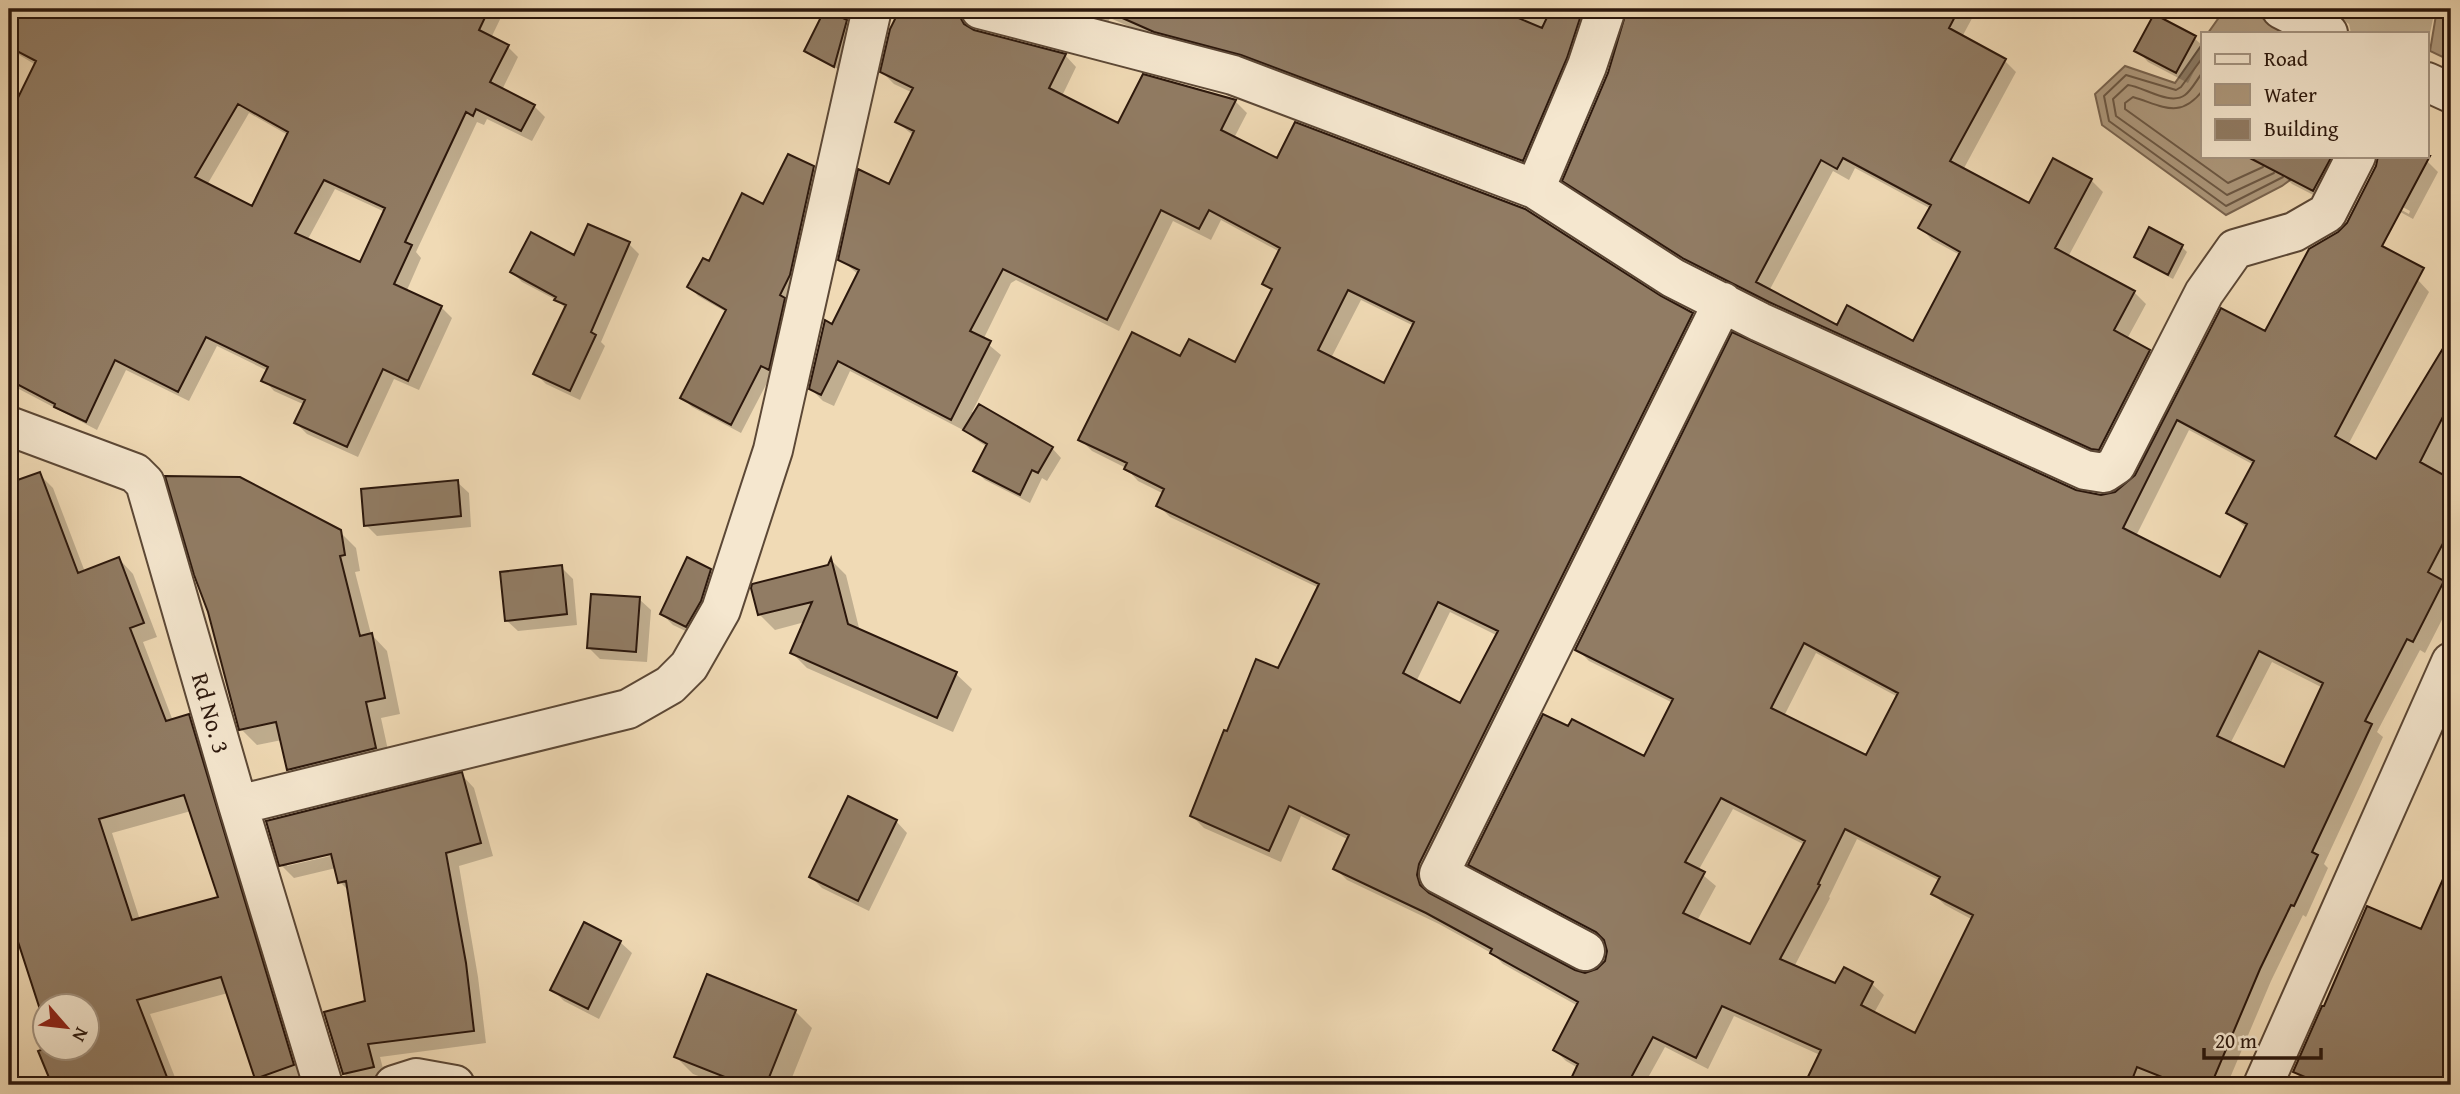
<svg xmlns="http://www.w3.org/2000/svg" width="2460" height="1094" font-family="'Gentium Book Plus',serif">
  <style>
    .water { fill: #ad987c; stroke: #79644f; stroke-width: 2 }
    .shadow { fill: #0003; fill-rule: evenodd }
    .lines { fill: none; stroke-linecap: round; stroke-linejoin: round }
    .shore { stroke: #6c5844; stroke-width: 2 }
    .building { fill: #917c64; stroke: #2b170c; stroke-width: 2; fill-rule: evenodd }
    .minor-casing { stroke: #5c4836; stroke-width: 42 }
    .minor { stroke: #f5e7cf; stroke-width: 38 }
    .labels { text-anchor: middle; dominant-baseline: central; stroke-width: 7; stroke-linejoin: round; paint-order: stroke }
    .street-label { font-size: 24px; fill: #2b170c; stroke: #f5e7cf }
  </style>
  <rect width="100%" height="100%" fill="#f0dab5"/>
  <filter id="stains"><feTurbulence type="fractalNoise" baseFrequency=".00286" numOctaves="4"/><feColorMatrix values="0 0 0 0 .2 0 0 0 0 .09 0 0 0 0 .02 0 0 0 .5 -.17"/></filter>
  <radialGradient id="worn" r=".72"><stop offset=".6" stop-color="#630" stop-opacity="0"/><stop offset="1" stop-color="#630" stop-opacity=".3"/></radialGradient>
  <path class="water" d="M2225 9H2239L2301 33H2208Z
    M2437 9H2451V61L2430 51Z
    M2203 43V156H2323L2282 186 2226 215 2102 125 2095 94 2125 66 2175 83Z"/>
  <path class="shadow" d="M19 9H298L345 32 356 9H505L491 38 508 47 518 57 502 90 534 106 545 117 532 141 487 119 484 125 477 122 416 252 421 258 407 290 441 307 452 318 419 390 394 379 358 457 307 434 296 423 305 405 274 391 264 380 268 371 217 346 189 401 126 370 97 430 17 388 9 379V372L15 361 9 358V120L36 65 9 49V28ZM249 113 288 135 253 208 207 185ZM335 189 385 212 361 265 308 239Z
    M902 9H974L970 15 971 31 1065 55 1076 67 1062 96 1119 125 1235 101 1247 113 1234 138 1278 160 1660 298 1692 314 1704 326 1428 887 1431 896 1574 972 1587 975 1598 971 1606 963 1609 951 1606 941 1482 876 1470 864 1645 758 1673 703 1589 661 1577 649 2075 492 2102 496 2117 493 2137 476 2222 310 2266 333 2418 280 2429 292 2348 445 2377 461 2444 350 2451 353V602L2425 653 2420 650 2377 732 2383 737 2324 864 2328 868 2306 917 2303 915 2271 981 2227 1085H1806L1820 1055 1734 1016 1708 1069 1665 1047 1644 1085H1570L1578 1068 1566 1061 1555 1050 1578 1006 1503 964 1493 954 1439 924 1347 880 1335 868 1349 840 1301 816 1281 862 1204 828 1192 816 1227 733 1279 670 1319 588 1170 517 1158 505 1164 494 1138 481 1126 468 1092 451 1080 439 1181 359 1236 365 1272 292 1264 283 1280 252 1221 220 1211 240 1173 221 1119 331 1016 280 1011 283 983 340 1001 355 972 412 1052 448 1061 458 1047 481 1042 478 1030 503 985 480 976 471 987 447 975 439 964 429 963 430 850 371 834 406 823 401 811 389 833 327 859 275 840 259 890 186 914 136 897 122 913 93 894 84 882 72 892 29ZM1361 300 1414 326 1385 385 1331 358ZM2189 430 2254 465 2229 513 2246 528 2221 580 2136 536ZM1450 612 1498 636 1460 706 1416 682ZM1816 653 1898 697 1867 757 1784 716ZM2272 662 2323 688 2285 769 2230 744ZM1733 809 1805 845 1751 946 1697 921 1716 886 1698 871ZM1857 839 1940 881 1933 894 1945 905 1973 920 1916 1036 1874 1013 1884 995 1872 984 1844 969 1835 986 1794 967 1830 898 1829 897Z
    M1036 9H1600L1535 172 1167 43 1110 18 1106 27Z
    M1629 9H1977L1962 37 2005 61 2016 72 1963 170 2029 205 2091 180 2103 192 2068 257 2134 292 2146 304 2127 339 2149 351 2161 363 2111 461 1783 314 1698 270 1576 192 1564 180 1609 75 1628 16ZM1855 168 1931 209 1921 228 1932 240 1960 255 1914 343 1837 327 1769 291 1833 171 1849 180Z
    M2327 9H2435L2427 48V33H2351L2349 24Z
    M846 21 852 27 840 70 811 56 806 51Z
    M2194 38 2203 46V54L2188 83 2148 62 2137 50Z
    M2290 156H2349L2325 201 2292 184 2281 173Z
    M2380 156H2417L2427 161 2438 172 2413 219 2377 199 2366 188 2377 166ZM2377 193 2410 211 2409 214 2377 197Z
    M813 168 823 178 771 375 741 433 692 407 682 398 726 312 698 296 689 286 764 206Z
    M629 244 639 254 601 342 605 346 580 400 546 384 536 374 566 309 558 301 522 282 512 272Z
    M2182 247 2187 252 2173 279 2141 262 2136 256Z
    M39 474 53 488 85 572 119 559 133 574 157 637 143 642 173 721 188 716 203 730 307 1080 290 1085H264L256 1078 228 993 150 1014 178 1085H54L41 1052 88 1048V1006H46V1023L9 909V485ZM191 811 220 898 140 920 112 833Z
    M457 482 469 493 471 527 377 536 366 525Z
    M340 532 356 548 360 571 355 572 371 634 387 651 400 714 381 718 391 764 305 785 289 769 282 740 257 745 241 729Z
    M832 561 846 575 860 632 956 674 972 689 953 732 807 668 792 653 805 622 775 630 759 614 829 566Z
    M561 567 573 579 577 625 518 631 506 620Z
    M710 570 722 582 698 637 673 625 662 614Z
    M639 599 651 610 647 662 600 659 589 648Z
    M461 774 474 788 493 856 459 866 478 977 486 1043 380 1057 386 1080 356 1085 344 1074 367 1002 350 892 340 882 336 868 294 878 281 865ZM339 850V854L287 866V862Z
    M896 821 907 833 869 911 822 888 811 877Z
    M2451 867V1085H2308L2295 1072 2422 932Z
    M620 942 632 953 599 1019 564 1001 553 990Z
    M795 1011 812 1028 789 1085H723L693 1074 676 1057Z"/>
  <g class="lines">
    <path class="shore" d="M2203 57 2181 87 2176 90 2126 75 2104 96 2109 121 2226 206 2283 177
      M2203 72C2197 79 2192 90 2185 95 2170 106 2144 87 2128 85L2113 99 2116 116 2227 195 2274 173
      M2203 90C2180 120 2163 106 2133 97L2125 103V109L2228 183 2263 167"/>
  </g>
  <path class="building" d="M17 9H489L479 30 509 45 490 82 535 105 521 131 476 109 473 116 466 112 405 242 412 245 394 284 442 306 408 381 383 369 347 447 294 423 305 400 261 381 268 367 206 337 178 392 115 360 86 422 54 407 55 404 9 380V116L36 61 9 47V24ZM238 104 288 132 252 206 195 177ZM324 180 385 208 360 262 295 233Z
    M825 9 847 20 834 67 804 51Z
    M900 9H959V15L964 24 974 30 1066 54 1049 88 1118 123 1143 74 1236 100 1221 130 1277 158 1295 122 1525 209 1661 296 1693 313 1419 864 1417 875 1420 885 1429 893 1575 970 1585 973 1597 969 1605 961 1607 951 1604 940 1596 932 1468 865 1543 714 1568 726 1572 719 1644 756 1673 699 1575 650 1732 332 2076 490 2101 495 2115 492 2135 475 2221 308 2265 331 2309 249 2338 232 2347 223 2376 166 2378 156H2430L2382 246 2424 268 2335 436 2376 459 2451 335V401L2420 462 2451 479V528L2428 572 2444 581 2413 642 2407 639 2365 721 2372 724 2312 852 2318 855 2294 906 2291 905 2260 969 2211 1085H2182L2137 1067 2130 1085H1804L1821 1050 1722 1006 1696 1058 1653 1037 1627 1085H1568L1578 1064 1553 1050 1578 1002 1490 953 1492 949 1426 913 1333 869 1349 835 1289 806 1269 851 1190 816 1224 730 1227 731 1256 659 1278 668 1319 584 1156 506 1164 489 1124 469 1127 463 1078 440 1132 332 1180 356 1189 339 1235 362 1272 289 1262 284 1280 248 1209 210 1199 229 1161 210 1107 320 1003 269 970 331 991 341 951 420 838 361 821 395 809 389 825 320 832 324 859 270 838 260 858 169 889 184 914 131 895 122 913 88 880 72 890 29ZM1348 290 1414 322 1384 383 1318 350ZM2177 420 2254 461 2226 513 2247 524 2220 577 2123 528ZM1438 602 1498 631 1460 703 1403 673ZM1804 643 1898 693 1866 755 1771 708ZM2259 651 2323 683 2284 767 2217 736ZM1721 798 1805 841 1750 944 1683 913 1705 872 1685 862ZM1845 829 1940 877 1931 894 1973 915 1915 1033 1861 1005 1873 982 1844 967 1835 983 1780 959 1820 885 1818 884Z
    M1102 9H1497L1542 28 1551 9H1583L1567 58 1523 161 1241 55 1154 32Z
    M1627 9H1959L1949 28 2006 59 1950 161 2029 203 2053 158 2092 179 2055 248 2135 291 2114 330 2150 350 2099 450 2091 449 1769 302 1684 259 1562 181 1608 73ZM1843 158 1931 205 1918 228 1960 252 1913 341 1847 305 1837 325 1756 282 1821 160 1837 169Z
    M2154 14 2196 36 2176 73 2134 51Z
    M788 154 814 166 790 275 780 295 785 298 769 370 761 366 731 425 680 398 726 310 687 287 703 258 709 261 742 193 763 204Z
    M2246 156H2332L2313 191Z
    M588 224 630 242 591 332 596 335 570 391 533 374 566 305 554 300 556 297 510 272 531 232 574 255Z
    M2149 227 2183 245 2168 275 2134 257Z
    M979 404 1053 447 1038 473 1032 470 1020 495 973 471 987 444 963 430Z
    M40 472 78 573 119 557 144 623 130 628 166 721 189 714 294 1065 255 1079 221 977 137 1000 170 1085H52L38 1051 46 1048H88V1006H46V1028L9 914V483ZM184 795 218 897 132 920 99 819Z
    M165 476 240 477 341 530 345 555 340 556 360 636 372 633 385 698 366 702 376 748 287 770 276 722 239 730 208 612 194 575Z
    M458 480 461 516 364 526 361 489Z
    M687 557 711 569 701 601 686 627 660 614Z
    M831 558 848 624 957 672 937 718 790 653 812 602 758 615 751 588 752 584 828 565Z
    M562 565 567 614 505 621 500 572Z
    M591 594 640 597 636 652 587 648Z
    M462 772 481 843 446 853 466 963 474 1031 368 1044 374 1067 343 1074 324 1012 365 1001 346 881 338 883 331 854 279 866 266 821Z
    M848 796 897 820 858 901 809 877Z
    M2451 861V1085H2324L2293 1072 2322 1006H2324L2367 906 2421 929Z
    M584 922 621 941 588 1009 550 990Z
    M707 974 796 1010 766 1085H745L674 1057Z"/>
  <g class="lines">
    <g class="minor-casing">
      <path id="minor" d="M980 9 1233 75 1535 189 1673 278 1760 322 2085 470 2104 473 2116 465 2204 293 2235 249 2294 232 2327 213 2356 156
        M2281 9 2328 33
        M2427 82 2451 93
        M1535 189 1587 66 1606 9
        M9 426 135 473 145 483 238 805 323 1085
        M238 805 628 709 670 685 689 666 721 610 773 450 872 9
        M1585 951 1439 874 1723 302
        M394 1085 416 1078 455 1085
        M2263 1085 2451 662"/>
    </g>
    <use href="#minor" class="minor"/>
  </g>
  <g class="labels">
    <g class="street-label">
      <text transform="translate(211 713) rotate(74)">Rd No. 3</text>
    </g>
  </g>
  <rect width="2460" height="1094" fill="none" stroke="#f0dab5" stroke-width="35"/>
  <rect x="10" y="10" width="2439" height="1073" fill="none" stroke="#2b170c" stroke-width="3.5"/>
  <rect x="18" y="18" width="2425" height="1059" fill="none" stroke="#2b170c" stroke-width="2"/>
  <rect x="2201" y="32" width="228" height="126" fill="#f5e7cf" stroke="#a49481" stroke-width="2"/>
  <rect x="2215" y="54" width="35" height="10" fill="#f5e7cf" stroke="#a49481" stroke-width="2"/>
  <text x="2264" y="66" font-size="21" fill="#2b170c">Road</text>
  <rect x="2215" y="84" width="35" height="21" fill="#ad987c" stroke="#a49481" stroke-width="2"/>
  <text x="2264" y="102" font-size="21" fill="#2b170c">Water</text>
  <rect x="2215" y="119" width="35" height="21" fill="#917c64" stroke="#a49481" stroke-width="2"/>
  <text x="2264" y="136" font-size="21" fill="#2b170c">Building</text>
  <g transform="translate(66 1027) rotate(118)"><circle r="33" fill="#f5e7cf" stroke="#a49481" stroke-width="2"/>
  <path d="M0-5L12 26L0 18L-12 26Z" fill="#8f2418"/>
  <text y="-10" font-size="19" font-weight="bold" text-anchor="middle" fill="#2b170c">N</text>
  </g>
  <path d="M2204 1048v10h117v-10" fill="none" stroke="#2b170c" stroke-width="3.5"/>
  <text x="2215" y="1048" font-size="21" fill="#2b170c" stroke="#f5e7cf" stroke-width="5" paint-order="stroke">20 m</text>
  <rect width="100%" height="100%" filter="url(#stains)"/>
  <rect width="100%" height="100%" fill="url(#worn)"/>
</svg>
